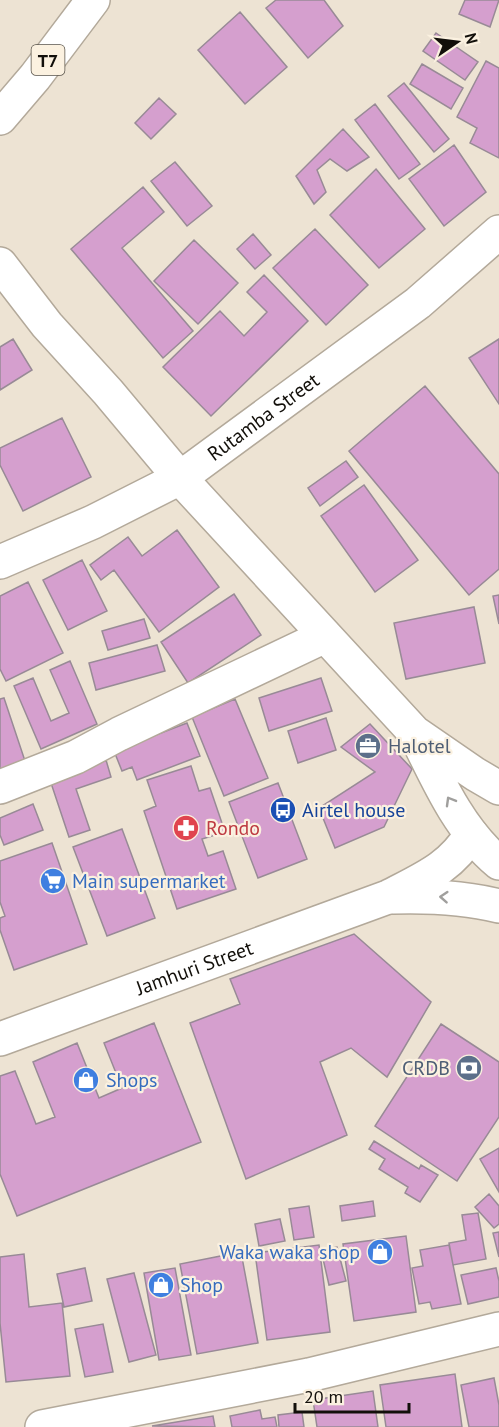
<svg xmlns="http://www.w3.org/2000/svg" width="499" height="1427" font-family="'PT Sans',sans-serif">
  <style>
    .building { fill: #d59fce; stroke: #988a96; stroke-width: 1.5 }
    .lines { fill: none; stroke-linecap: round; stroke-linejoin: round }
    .street-casing { stroke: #b3a99a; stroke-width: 36 }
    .secondary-casing { stroke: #b3a99a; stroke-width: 36 }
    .highway-casing { stroke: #b3a99a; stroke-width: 36 }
    .street { stroke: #fff; stroke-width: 33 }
    .secondary { stroke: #fff; stroke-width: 33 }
    .highway { stroke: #fff; stroke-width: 33 }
    .oneway { stroke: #a09f9d }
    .labels { text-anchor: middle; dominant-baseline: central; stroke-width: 4.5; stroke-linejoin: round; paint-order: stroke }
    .shield { fill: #fbf1e0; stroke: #58534a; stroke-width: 1.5 }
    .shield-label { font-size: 18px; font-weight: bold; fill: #120f0a }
    .street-label { font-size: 20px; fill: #120f0a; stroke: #fbf1e0 }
    .service-label { font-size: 20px; fill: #4e5e75; stroke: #fbf1e0; text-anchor: start }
    .transit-label { font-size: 20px; fill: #164399; stroke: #fbf1e0; text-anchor: start }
    .health-label { font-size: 20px; fill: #be3a42; stroke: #fbf1e0; text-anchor: start }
    .shop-label { font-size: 20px; fill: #366cbe; stroke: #fbf1e0; text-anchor: start }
  </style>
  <rect width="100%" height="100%" fill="#ede3d3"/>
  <path class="building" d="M276 0H324L343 26 308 58 266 8Z
    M465 0H499L490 27 459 14Z
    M240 12 287 67 245 104 198 50Z
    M436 33 478 62 465 80 423 51Z
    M486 61 499 68V158L470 143 477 128 457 117Z
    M422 64 463 88 451 109 410 84Z
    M404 83 449 139 434 152 388 96Z
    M159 98 176 114 151 139 135 123Z
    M375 104 420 164 399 179 355 120Z
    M343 129 369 157 347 171 330 159 317 170 326 192 314 204 296 176Z
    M454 145 486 192 444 226 409 179Z
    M175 162 212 206 187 226 151 181Z
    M376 169 425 229 379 268 330 215Z
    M143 187 164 212 122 248 193 331 163 358 71 249Z
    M315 229 368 285 326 325 273 268Z
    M253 234 271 255 255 269 237 249Z
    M194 240 238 283 198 324 154 281Z
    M264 275 308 321 211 416 163 367 220 311 244 336 267 312 247 292Z
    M13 339 32 370 0 390V347Z
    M499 339V404L469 358Z
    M425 386 499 474V569L469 595 349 451Z
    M62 418 91 477 23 511 0 465V448Z
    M346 461 358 477 320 506 308 488Z
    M364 485 418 560 375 592 321 516Z
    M177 530 219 587 159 632 114 570 101 580 90 565 128 537 142 556Z
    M82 560 107 611 68 630 43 580Z
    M28 582 63 653 6 681 0 669V596Z
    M234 594 261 635 188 683 161 642Z
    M499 595V624L493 596Z
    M474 607 485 663 406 679 394 623Z
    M144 619 150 638 108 650 102 631Z
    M157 645 165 671 96 690 89 663Z
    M70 661 97 724 41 749 14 686 33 678 51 721 69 713 50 670Z
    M321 678 332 711 269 731 259 698Z
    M4 698 28 770 0 773V699Z
    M235 699 268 778 224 796 192 717Z
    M326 718 336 750 298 763 288 731Z
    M187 723 200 756 137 780 132 767 122 771 114 751Z
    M370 724 412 769 384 827 335 848 319 808 375 772 341 747Z
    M106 760 111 777 76 789 90 830 69 837 50 780Z
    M191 766 199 791 210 788 225 832 202 839 208 856 223 851 236 889 177 909 144 811 156 806 147 780Z
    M278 783 307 859 258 878 229 802Z
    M33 804 43 830 4 845 0 835V818Z
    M122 829 155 918 107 936 73 847Z
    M52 843 87 944 14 970 0 930V918L5 916 0 902V861Z
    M354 934 431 1002 387 1077 351 1048 320 1062 347 1135 246 1179 190 1023 240 1004 230 979Z
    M154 1023 201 1142 17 1216 0 1174V1076L15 1071 36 1124 55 1117 33 1062 77 1043 99 1098 122 1088 104 1043Z
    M441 1024 499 1062V1117L457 1181 375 1126Z
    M374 1141 419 1169 421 1165 438 1175 420 1202 405 1193 408 1187 379 1169 385 1159 369 1149Z
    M499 1148V1192L480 1159Z
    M489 1194 499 1206V1224L494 1228 475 1207Z
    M373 1201 375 1216 342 1221 340 1206Z
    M309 1206 314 1237 294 1240 289 1209Z
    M478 1213 486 1259 453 1265 449 1243 466 1240 462 1215Z
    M280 1219 285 1241 259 1246 255 1224Z
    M499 1232V1257L493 1233Z
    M406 1236 416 1312 354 1321 343 1244Z
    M319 1245 330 1332 267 1340 255 1253Z
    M449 1245 461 1304 432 1309 430 1302 419 1304 412 1268 423 1266 420 1250Z
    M337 1247 346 1281 329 1285 321 1250Z
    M241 1252 258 1343 197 1354 180 1264Z
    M24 1254 29 1307 62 1303 70 1376 6 1382 0 1323V1257Z
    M85 1268 92 1301 64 1307 57 1274Z
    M175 1268 191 1355 159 1360 144 1273Z
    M496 1268 499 1281V1297L468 1304 461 1275Z
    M134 1273 156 1355 129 1362 107 1279Z
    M103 1324 113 1372 85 1377 75 1329Z
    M455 1374 462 1427H386L380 1385Z
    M494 1378 499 1405V1427H469L461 1385Z
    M373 1391 378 1427H317L313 1400Z
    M260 1410 262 1419 275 1417 277 1427H232L230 1416Z
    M302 1412 304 1427H279L278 1415Z
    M213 1416 215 1427 152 1426Z"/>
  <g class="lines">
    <g class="street-casing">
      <g id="street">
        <path id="s1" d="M0 562 93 522 180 478 418 303 499 232"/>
        <path d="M0 787 76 757 119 734 325 636"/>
        <path d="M393 897C429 896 463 897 499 906"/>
        <path id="s2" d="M0 1039 388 897C422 879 451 868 471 834"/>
        <path d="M42 1427 309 1375 499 1329"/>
      </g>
    </g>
    <g class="secondary-casing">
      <path id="secondary" d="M0 264 47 325 108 392 180 478 414 732 475 774 499 788
        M416 736C438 781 460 831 499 863"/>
    </g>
    <g class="highway-casing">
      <path id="highway" d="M0 118 35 77 93 0"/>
    </g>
    <use href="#street" class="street"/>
    <use href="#secondary" class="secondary"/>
    <use href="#highway" class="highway"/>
  </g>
  <defs><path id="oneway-chevron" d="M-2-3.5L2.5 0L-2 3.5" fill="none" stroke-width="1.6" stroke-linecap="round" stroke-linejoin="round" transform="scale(1.5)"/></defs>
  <g class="oneway">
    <use href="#oneway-chevron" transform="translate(450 801) rotate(-120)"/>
    <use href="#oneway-chevron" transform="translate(444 897) rotate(-176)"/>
  </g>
  <defs>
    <g id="office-disc" transform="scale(1.35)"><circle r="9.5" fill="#5c6f8a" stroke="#fbf1e0"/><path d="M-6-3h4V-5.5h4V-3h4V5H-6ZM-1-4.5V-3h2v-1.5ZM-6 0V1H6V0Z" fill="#fff"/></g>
    <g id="bus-disc" transform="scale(1.35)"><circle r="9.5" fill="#1a4fb4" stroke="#fbf1e0"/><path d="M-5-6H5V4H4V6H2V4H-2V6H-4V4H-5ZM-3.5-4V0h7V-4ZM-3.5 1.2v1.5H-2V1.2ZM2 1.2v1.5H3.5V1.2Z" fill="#fff"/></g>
    <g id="pharmacy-disc" transform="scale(1.35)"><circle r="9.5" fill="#e0444e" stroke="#fbf1e0"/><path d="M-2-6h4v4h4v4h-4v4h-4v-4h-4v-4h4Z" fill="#fff"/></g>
    <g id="supermarket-disc" transform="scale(1.35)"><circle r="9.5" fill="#3f7fe0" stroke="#fbf1e0"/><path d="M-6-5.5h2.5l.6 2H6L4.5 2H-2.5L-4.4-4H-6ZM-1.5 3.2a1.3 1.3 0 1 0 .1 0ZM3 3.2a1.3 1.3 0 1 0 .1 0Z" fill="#fff"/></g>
    <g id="bank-disc" transform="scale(1.35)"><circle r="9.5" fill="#5c6f8a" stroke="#fbf1e0"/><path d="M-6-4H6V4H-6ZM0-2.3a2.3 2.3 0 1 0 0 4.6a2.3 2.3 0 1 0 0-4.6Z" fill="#fff"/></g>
    <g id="shop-disc" transform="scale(1.35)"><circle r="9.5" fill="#3f7fe0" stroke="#fbf1e0"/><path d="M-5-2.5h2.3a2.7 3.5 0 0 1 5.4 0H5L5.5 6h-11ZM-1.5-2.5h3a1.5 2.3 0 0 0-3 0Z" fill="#fff"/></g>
  </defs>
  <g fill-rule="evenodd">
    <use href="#office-disc" x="368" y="746"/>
    <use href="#bus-disc" x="283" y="810"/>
    <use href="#pharmacy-disc" x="186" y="828"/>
    <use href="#supermarket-disc" x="53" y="881"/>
    <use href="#bank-disc" x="469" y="1068"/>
    <use href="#shop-disc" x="86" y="1080"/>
    <use href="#shop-disc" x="380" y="1252"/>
    <use href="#shop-disc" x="161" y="1285"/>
  </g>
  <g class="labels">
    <rect class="shield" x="31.5" y="45" width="33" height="30" rx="4.5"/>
    <g class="shield-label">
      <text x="48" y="60">T7</text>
    </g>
    <g class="street-label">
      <text stroke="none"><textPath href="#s1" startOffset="302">Rutamba Street</textPath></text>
      <text stroke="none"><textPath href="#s2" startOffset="207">Jamhuri Street</textPath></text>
    </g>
    <g class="service-label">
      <text x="388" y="746">Halotel</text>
      <text x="450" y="1068" text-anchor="end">CRDB</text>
    </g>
    <g class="transit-label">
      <text x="302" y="810">Airtel house</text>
    </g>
    <g class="health-label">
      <text x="206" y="828">Rondo</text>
    </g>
    <g class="shop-label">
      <text x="72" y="881">Main supermarket</text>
      <text x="106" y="1080">Shops</text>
      <text x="360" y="1252" text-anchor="end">Waka waka shop</text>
      <text x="180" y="1285">Shop</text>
    </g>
  </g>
  <g transform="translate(457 42) rotate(76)" stroke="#fbf1e0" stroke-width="4.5" paint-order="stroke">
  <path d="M0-4.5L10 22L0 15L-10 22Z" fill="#120f0a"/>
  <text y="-9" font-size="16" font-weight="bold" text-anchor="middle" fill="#120f0a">N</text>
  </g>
  <path d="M295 1403v9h114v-9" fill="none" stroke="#120f0a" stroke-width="3"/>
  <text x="304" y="1403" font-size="18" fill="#120f0a" stroke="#fbf1e0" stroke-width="4.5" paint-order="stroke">20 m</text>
</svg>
